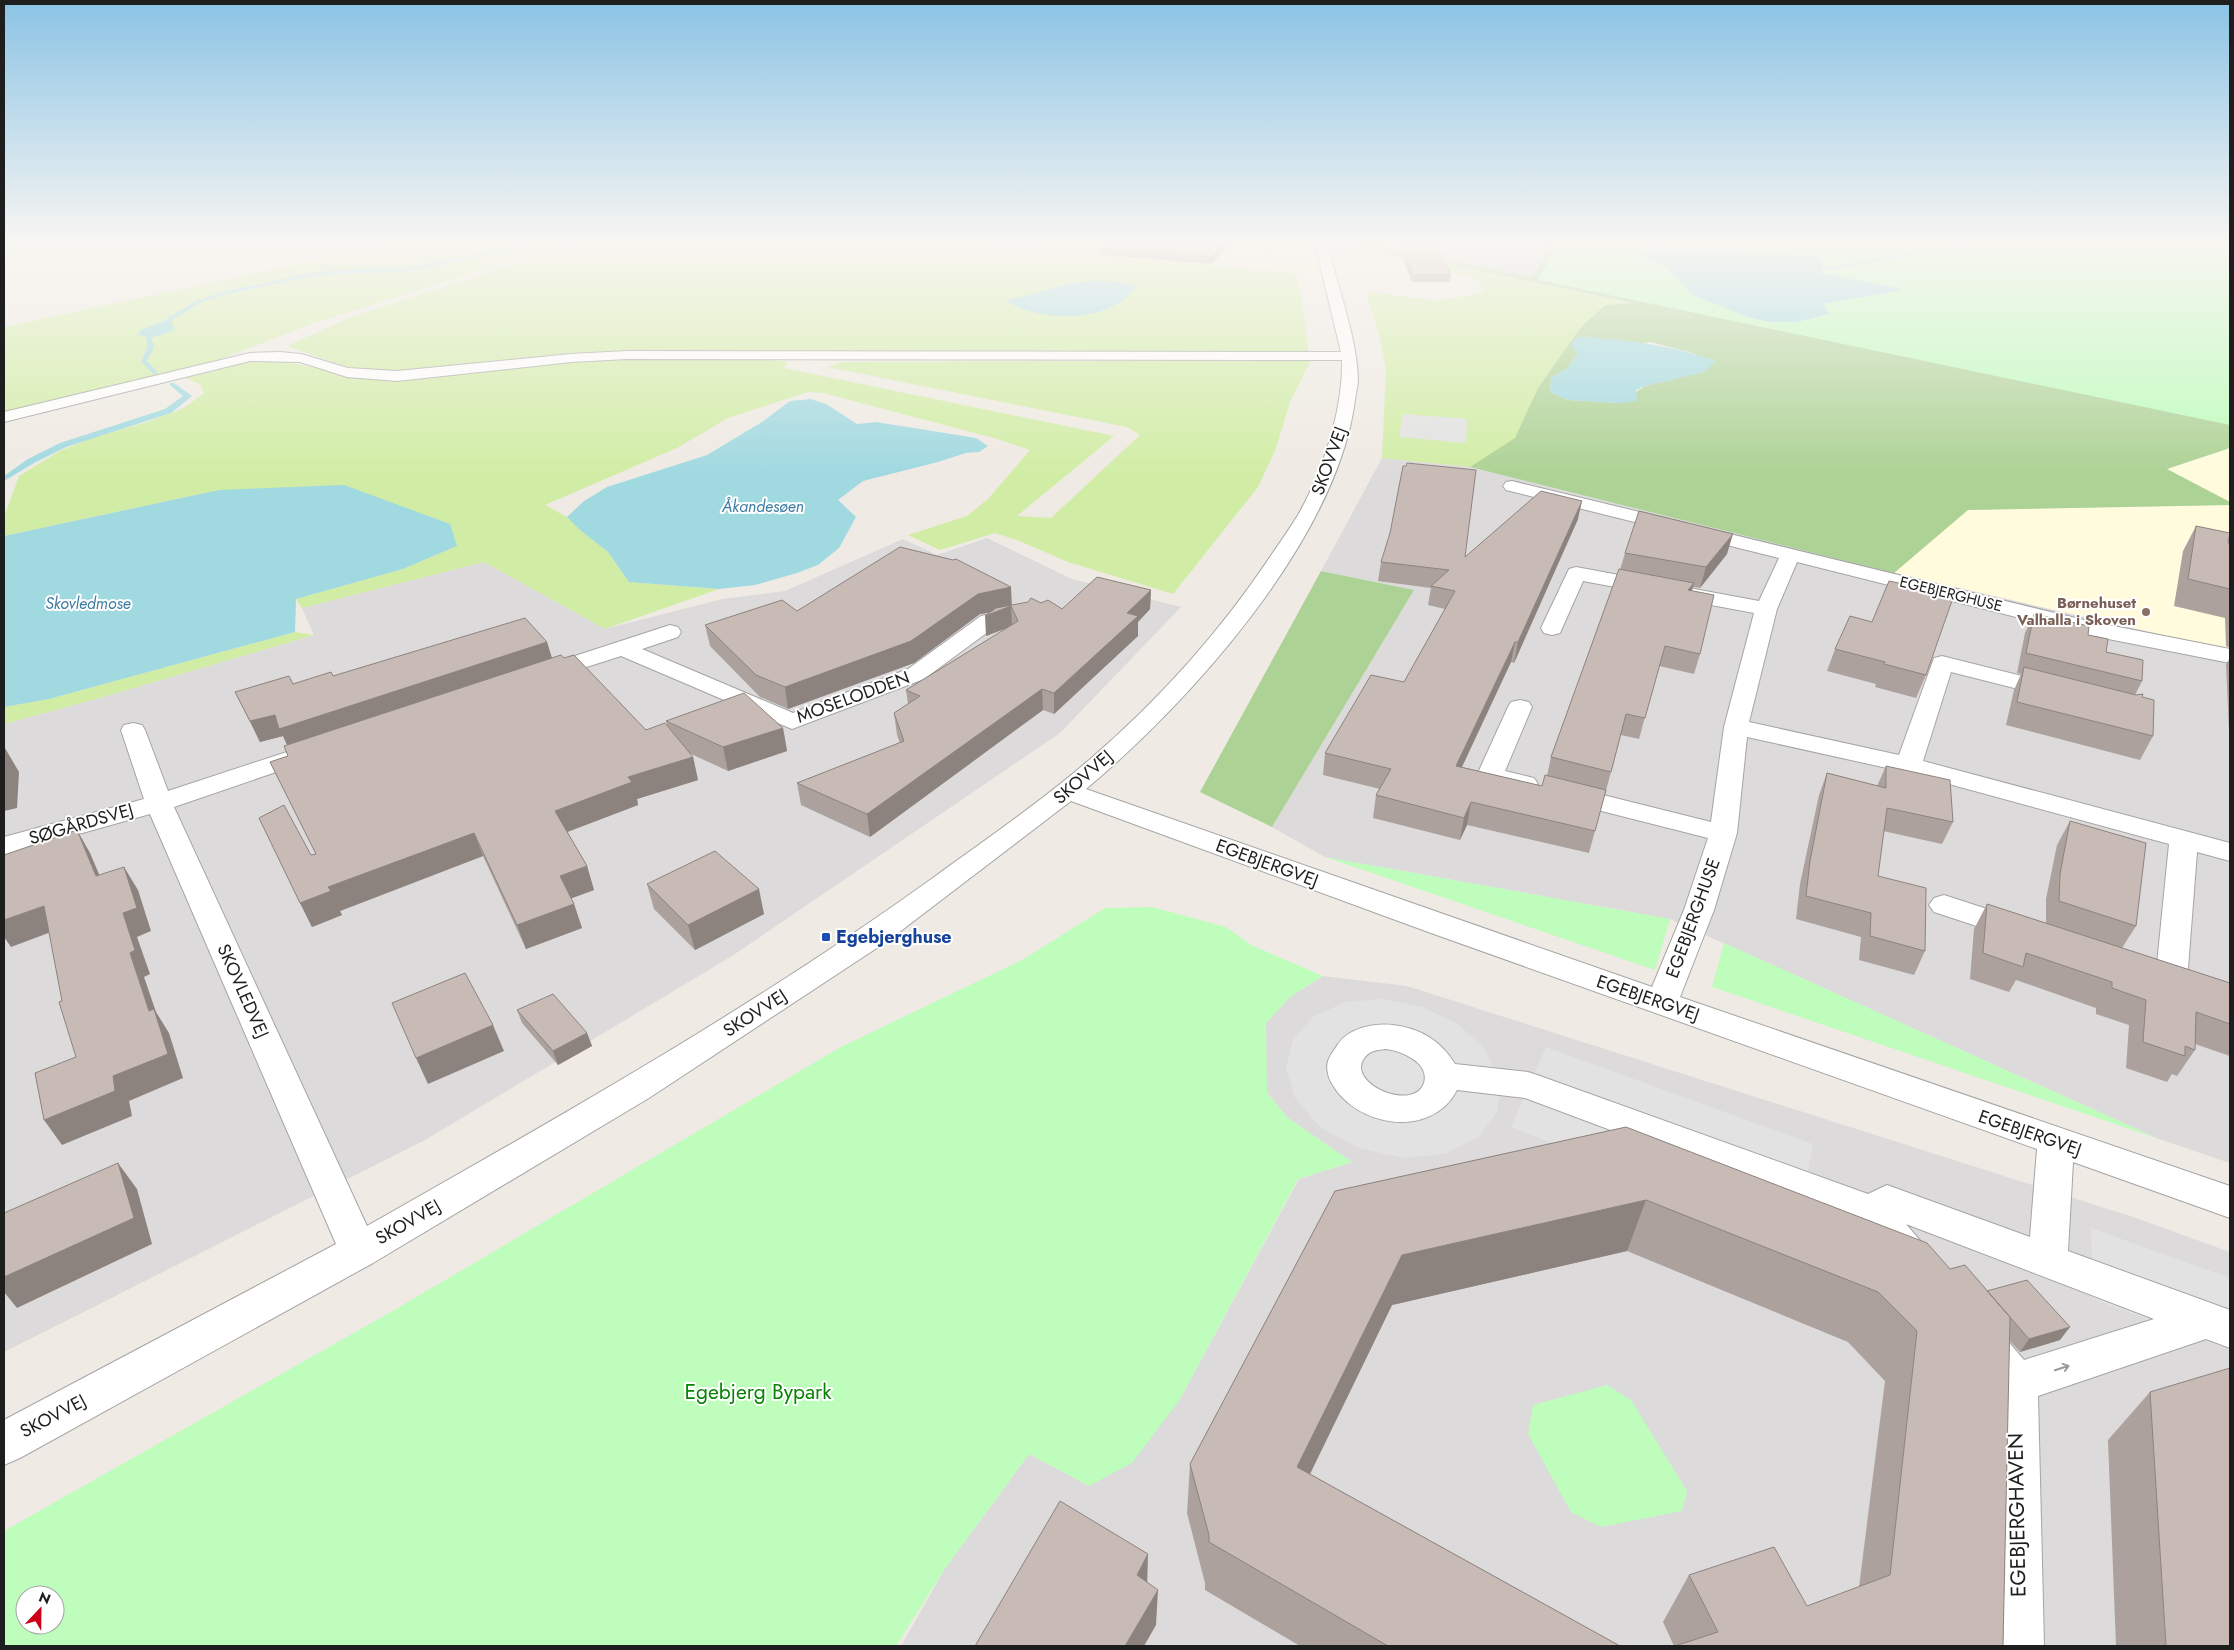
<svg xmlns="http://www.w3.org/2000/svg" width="2234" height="1650" font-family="Jost,sans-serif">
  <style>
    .residential { fill: #dcdadb }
    .education { fill: #fffbdc }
    .farmland { fill: #f0eecc }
    .grass { fill: #d1eda5 }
    .forest { fill: #add295; fill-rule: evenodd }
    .park { fill: #befdbc; fill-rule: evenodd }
    .parking { fill: #e2e2e2 }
    .water { fill: #a0d9e0 }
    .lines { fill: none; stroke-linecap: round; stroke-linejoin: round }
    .stream { fill: #a0d9e0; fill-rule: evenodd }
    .minor-casing { stroke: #a5a5a5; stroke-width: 2 }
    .minor { fill: #fff; fill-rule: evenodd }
    .wall { fill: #aca19d }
    .shaded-wall { fill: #8c837f }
    .building { fill: #c8bbb6; stroke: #8c837f }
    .oneway { stroke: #9a9a9a }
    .education-dot { fill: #8d6e63; stroke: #fff; stroke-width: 2 }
    .transit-dot { fill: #1a4fb4; stroke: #fff; stroke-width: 2 }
    .labels { text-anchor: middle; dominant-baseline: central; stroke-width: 4; stroke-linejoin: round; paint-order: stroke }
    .far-street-label { font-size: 15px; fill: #1e1e1e; stroke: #fff }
    .far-education-label { font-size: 15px; font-weight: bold; fill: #785e54; stroke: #fff; text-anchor: end }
    .far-water-label { font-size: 16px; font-style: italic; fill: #3f7ca4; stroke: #fff }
    .street-label { font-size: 18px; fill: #1e1e1e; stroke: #fff }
    .transit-label { font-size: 18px; font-weight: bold; fill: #164399; stroke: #fff; text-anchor: start }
    .near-park-label { font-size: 21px; fill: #088304; stroke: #fff }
    .near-street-label { font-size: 21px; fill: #1e1e1e; stroke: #fff }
  </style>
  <rect width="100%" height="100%" fill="#efeae3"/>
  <path class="residential" d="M1373 244H1543L1545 257 1532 277Z
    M1382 458 1470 467 1894 573 2230 651V1163L2159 1139 1670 919 1325 857 1272 827 1414 590 1321 571Z
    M987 538 1072 579 1181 607 1060 733 732 956 425 1140 4 1352V724L107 696 314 635 302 608 484 562 605 629 722 599 785 591 903 539 937 555Z
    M1323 976 1407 986 2133 1217 2230 1252V1646H901L944 1570 1029 1454 1089 1486 1179 1401 1299 1179 1352 1162 1288 1118 1267 1093 1266 1023 1290 997Z"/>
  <path class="education" d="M2230 448V502L2166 469Z
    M2230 505V650L1894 573 1967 510Z"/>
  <path class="farmland" d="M1036 244H1312L1318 275 1028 248Z"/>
  <path class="grass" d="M391 244H564L314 323 218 360 4 413V327Z
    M578 244H967L1297 273 1309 353 633 351 436 371 386 372 361 370 332 362 287 346 351 317Z
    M1434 261 1635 304 1605 305 1581 327 1538 388 1515 439 1470 467 1382 458 1386 369 1381 342 1366 291 1438 301 1486 292 1474 278 1422 266Z
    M641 358 762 359 788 362 784 368 1114 436 1017 516 1051 518 1140 435 1127 427 828 367 841 362 1311 360 1290 402 1276 448 1258 487 1173 594 1068 562 1017 540 995 533 940 550 908 535 967 516 988 499 1030 450 994 438 823 393 808 392 728 418 677 448 545 505 567 517 581 531 608 552 629 582 719 589 605 629 484 562 302 608 296 599 403 569 457 546 219 490 4 536V517L19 476 60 451 89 439 147 422 184 408 204 393 200 384 185 378 250 361 276 360 375 380 416 379 552 362Z
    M295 632 314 635 107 696 4 724V707L49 699Z"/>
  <path class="forest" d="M1356 244H1373L1532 277 1545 257 1543 244H2230V448L2167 469 2230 502V505L1968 510 1894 573 1470 467 1515 438 1538 388 1581 327 1605 305 1633 303 1434 261 1362 252ZM1650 342 1696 354 1674 379 1645 386 1620 403 1568 400 1550 392 1551 378 1567 369 1578 354Z
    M1321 571 1414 590 1272 827 1200 792Z"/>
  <path class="park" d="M1554 244H2230V425L1538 280 1556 248Z
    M1325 857 1670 919 1655 970Z
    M1152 907 1226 927 1251 945 1323 976 1290 997 1266 1023 1267 1093 1288 1118 1352 1162 1298 1179 1179 1401 1132 1463 1089 1486 1029 1454 944 1570 896 1646H4V1531L396 1309 841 1047 1024 959 1105 908ZM25 1595H55V1625H25Z
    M1724 943 2159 1139 1712 987Z
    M1607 1385 1631 1400 1687 1491 1682 1511 1601 1527 1571 1512 1528 1434 1533 1405Z"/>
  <path class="parking" d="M1403 414 1467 419 1466 443 1399 437Z
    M1383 999 1423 1007 1458 1024 1485 1049 1499 1079 1498 1110 1479 1137 1445 1154 1403 1158 1359 1148 1320 1127 1295 1098 1286 1068 1293 1039 1314 1016 1346 1002Z
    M1546 1047 1813 1144 1795 1240 1511 1127Z
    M2091 1228 2230 1278V1350L2093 1299Z"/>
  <path class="water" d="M1645 245 1802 255 1816 257 1822 262V273L1902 289 1893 292 1823 304 1829 314 1797 322H1769L1748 317 1693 295 1668 269 1630 249Z
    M1088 281H1111L1136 286C1112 324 1041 323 1006 301L1068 284Z
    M171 318 174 330C162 336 151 338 138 335L141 330Z
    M1582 337C1630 340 1670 345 1716 361L1704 372 1645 386 1636 390 1637 401 1620 403 1568 400 1550 392 1551 378 1567 369 1578 354 1571 344 1575 339Z
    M811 399 826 404 857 424 876 422 976 438 988 446 979 452 966 453 938 462 863 481 838 500 856 517 839 548 818 565 797 573 755 585 719 589 629 582 608 552 581 531 567 517 584 501 607 487 707 455 762 422 790 401Z
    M344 485 450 524 457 546 403 569 296 599 295 632 49 699 4 707V536L219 490Z"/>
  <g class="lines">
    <path class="stream" d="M528 244H539L405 272 335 274 309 277 228 294 202 302 173 319 168 326 151 339 154 347 147 361 157 372V374H153L141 361 148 347 146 337 164 324 169 317 198 300 227 291 309 273 335 270 405 268Z
      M1961 244H1974L1822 271 1819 269Z
      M170 383H174L192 396 171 413 66 447 34 463 4 481V476L28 459 60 443 165 409 183 396 170 385Z"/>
    <g class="minor-casing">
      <path id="minor" d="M1315 244H1327C1337 284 1358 341 1358 381 1357 389 1355 398 1354 407 1332 544 1190 702 1086 789L1652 987 1684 910 1708 838 1558 800 1554 794 1558 788 1567 786 1711 822 1724 727 1754 613 1583 581 1560 633 1552 635 1544 633 1541 628 1569 569 1576 567 1759 601 1779 558 1506 490 1503 486 1506 482 1512 481 2088 621 2230 649V663L2088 635 1797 562 1777 609 1749 722 1899 755 1934 658 1942 656 2062 686 2066 691 2062 696 2054 698 1951 672 1923 761 2230 843V861L2197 852 2187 981 2182 989 2171 992 2141 982 2136 974 2141 966 2152 963 2157 964 2169 844 1905 772 1747 737 1737 833 1714 910 1680 997 2230 1186V1218L2073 1162 2068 1251 2230 1310V1348L2206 1339 2038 1396 2044 1646H1994L1995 1389 1970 1360 1964 1346 1970 1332 1985 1327 2000 1332 2024 1360 2154 1319 1906 1224 1923 1244 1929 1256 1923 1268 1909 1273 1895 1268 1859 1223 1525 1098 1457 1090C1431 1140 1355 1127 1331 1082 1328 1077 1326 1067 1328 1061 1330 1055 1335 1049 1338 1044 1349 1028 1374 1023 1393 1025 1420 1028 1441 1041 1455 1064L1528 1072 1540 1076 1868 1194 1887 1185 2030 1237 2037 1149 1431 933 1071 801 889 940 649 1098 373 1263 20 1458 4 1465V1420L336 1244 150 814 4 855V837L144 799 121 730 124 725 133 723 142 725 145 730 168 791 299 748 308 745 317 748 321 753 317 758 174 807 367 1226C561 1116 756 1006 937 875 988 838 1040 802 1088 761 1158 701 1221 631 1272 554 1281 541 1290 528 1298 515 1323 472 1343 410 1342 360L627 359 571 362 397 381 347 377 300 362 250 361 4 422V412L250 353 280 352 301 354 348 368 397 371 571 354 627 351 1341 352ZM1386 1049C1401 1051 1430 1062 1424 1083 1414 1112 1349 1085 1363 1060 1368 1051 1376 1050 1386 1049Z
        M1021 608 1029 610 1032 615 1029 620 996 626 924 679 792 729 621 656 546 680 538 678 534 673 538 668 670 625 678 627 681 632 678 637 642 649 793 713 908 669 981 616Z
        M1520 700 1529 702 1532 707 1505 771 1534 778 1538 784 1534 790 1525 792 1481 781 1477 775 1508 707 1511 702Z
        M1944 895 2027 922 2031 929 2027 936 2016 939 1934 912 1929 905 1934 898Z"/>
    </g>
    <use href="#minor" class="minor"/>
  </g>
  <path class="wall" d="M1230 244 1211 264 1100 255V248Z
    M1404 253 1451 275 1450 282H1412L1403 260Z
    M1578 519 1514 663 1511 662 1462 767 1542 786 1547 776 1551 757 1620 570 1625 553 1727 554 1700 588 1693 587 1692 591 1700 654 1694 674 1659 666 1639 739 1621 735 1589 853 1467 825 1460 840 1373 818 1376 795 1380 789 1323 775 1325 753 1404 682 1445 609 1428 605 1431 588 1378 581 1381 562 1465 557Z
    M2196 526 2230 544V648L2226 646 2225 618 2174 606 2183 551Z
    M953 560 1012 605 1041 603 1062 609 1151 590 1150 609 1138 622V636L1054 714 1043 710 870 837 801 805 797 783 900 743 897 735 894 713 908 704 906 690 1007 628 986 636 989 613 980 614 914 663 788 709 760 697 710 646 705 625 797 611Z
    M2034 614 2088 635 2106 652 2142 681 2135 695 2142 697 2153 736 2140 760 2006 725 2014 690 2021 674 2017 673 2025 633Z
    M1872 622 1926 675 1916 698 1875 687 1876 684 1827 671 1835 649Z
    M547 642 552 658H564L646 730 667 725 666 721 783 728 787 751 728 771 689 753 693 757 698 780 637 799 638 805 567 832 587 866 594 890 571 898 574 904 582 928 526 949 483 856 340 911 342 915 312 927 259 818 311 855 316 854 270 762 288 756 287 745 283 736 260 742 235 692 293 684Z
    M2230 658V753L2226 664Z
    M1886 766 1953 822 1942 844 1883 831 1878 876 1925 951 1914 975 1859 960 1861 937 1796 919 1800 884 1819 795 1827 773 1877 786Z
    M2070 821 2136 926 2122 948 2230 983V1056L2195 1044V1050L2177 1076 2172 1074 2167 1082 2126 1068 2129 1025 2096 1014V1008L2016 980 2009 992 1970 979 1974 929 1987 904 2046 923V899L2057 845Z
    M647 884 764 914 695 950 654 909Z
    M517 1010 587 1033 592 1046 558 1065 522 1023Z
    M1626 1127 1950 1269 1987 1291 2060 1340 2020 1352 2009 1340 2003 1646H1674L1663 1622 1689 1575 1807 1606 1859 1587 1885 1381 1848 1342 1627 1251 1392 1305 1310 1474 1620 1646H1300L1205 1590V1583L1187 1513 1190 1464 1335 1191Z
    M2150 1392 2230 1646H2116L2108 1440Z"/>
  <path class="shaded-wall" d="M1223 244H1230L1211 264V257Z
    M1582 501 1578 519 1514 663 1518 642Z
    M1733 534 1727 554 1700 588 1706 567Z
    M1694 583 1688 603V590Z
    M1011 587 1012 608 1011 606 1012 626 986 636 985 616 998 611 980 614 914 663 788 709 785 687 978 594Z
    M1151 590 1150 609 1138 622V636L1054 714V693L1127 613Z
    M547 642 553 662 289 749 283 736 260 742 250 721Z
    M1515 642 1511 662 1452 788 1456 766Z
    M1042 689 1043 710 870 837 867 814Z
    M783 728 787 751 728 771 723 747Z
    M5 748 19 772 17 808 4 811V761Z
    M693 757 698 780 637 799 638 805 562 834 555 811 628 777Z
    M1471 802 1467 825 1460 840 1464 818Z
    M77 830 90 853 110 900 96 876Z
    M474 833 483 856 340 911 342 915 312 927 300 903 328 887Z
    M587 866 594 890 567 900 560 876Z
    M124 867 138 890 151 931 137 937 150 974 144 977 156 1012 169 1033 183 1078 129 1101 132 1116 62 1145 44 1120 113 1076 149 1011 130 953 123 913Z
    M759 889 764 914 695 950 688 925Z
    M574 904 582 928 526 949 517 925Z
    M44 906 59 929 11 947 4 937V920Z
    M493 1025 504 1051 428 1084 416 1058Z
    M587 1033 592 1046 558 1065 553 1051Z
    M118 1163 137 1189 152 1244 17 1308 4 1292V1277Z
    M1646 1200 1627 1251 1392 1305 1290 1515 1297 1467 1402 1255Z
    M2070 1327 2060 1340 2020 1352 2029 1339Z
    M1148 1554 1147 1590 1137 1575Z
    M1158 1590 1156 1625 1144 1646H1125Z"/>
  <path class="building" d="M1105 244H1223L1211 257 1100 248Z
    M1407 244H1435L1451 275H1413L1404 253Z
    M1407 463 1476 470 1465 557 1541 491 1582 501 1518 642H1515L1456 766 1542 786 1545 775 1606 790 1595 831 1471 802 1464 818 1376 795 1391 769 1325 753 1371 675 1404 682 1455 591 1431 586 1449 570 1381 562 1390 533 1403 466H1406Z
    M1639 511 1733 534 1706 567 1625 553Z
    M2196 526 2230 533 2228 543 2230 544V589L2188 579Z
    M900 547 953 560 956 559 1011 587 978 594 911 641 785 687 756 675 705 625 782 600 797 611Z
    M1619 569 1694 583 1688 590 1714 595 1700 654 1665 646 1645 718 1626 714 1611 772 1551 757Z
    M1097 577 1151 590 1127 613 1138 616 1054 693 1042 689 867 814 797 783 904 741 894 713 920 696 906 690 1018 621 1011 606 985 616 996 608 1028 602 1031 598 1041 603 1048 600 1062 609Z
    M1889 581 1954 595 1926 675 1884 664 1885 662 1835 649 1850 616 1872 622Z
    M2034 614 2089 626 2088 635 2108 639 2106 652 2143 660 2142 681 2026 653Z
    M525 618 547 642 279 729 275 715 250 721 235 692 289 676 293 684 331 672 333 676Z
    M561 655 564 658 574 655 646 730 665 723 693 757 628 777 632 782 555 811 587 866 560 876 574 904 517 925 474 833 328 887 331 891 300 903 259 818 284 805 311 855 316 854 270 762 288 756 284 746Z
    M2024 667 2136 695 2143 694 2142 697 2154 700 2153 736 2017 702Z
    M744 693 783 728 723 747 666 721Z
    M1886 766 1950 780 1953 822 1887 808 1878 876 1926 888 1925 951 1870 936 1871 913 1806 896 1810 861 1827 773 1886 788Z
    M2070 821 2146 843 2136 926 2059 901 2060 874Z
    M77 830 96 876 124 867 137 908 123 913 135 950 130 953 149 1011 154 1009 168 1054 113 1076 115 1091 44 1120 35 1073 76 1057 59 1002 62 1001 44 906 4 920V855Z
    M715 851 759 889 688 925 647 884Z
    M1987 904 2230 983V1024L2196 1012 2195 1050 2185 1046V1056L2143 1042 2146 1000 2112 988V982L2026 953 2023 967 1983 953Z
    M465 973 493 1025 416 1058 392 1003Z
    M553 994 587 1033 553 1051 517 1010Z
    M1626 1127 1927 1243 1950 1269 1965 1265 2010 1317 2003 1646H1675L1718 1632 1689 1575 1774 1547 1807 1606 1890 1575 1917 1331 1878 1292 1646 1200 1402 1255 1297 1467 1620 1646H1388L1209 1542V1535L1190 1464 1335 1191Z
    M118 1163 134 1218 4 1277V1213Z
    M2027 1280 2070 1327 2029 1339 1987 1291Z
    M2230 1368V1646H2166L2150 1392Z
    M1060 1501 1148 1554 1137 1575 1158 1590 1125 1646H975Z"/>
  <defs><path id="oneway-shaft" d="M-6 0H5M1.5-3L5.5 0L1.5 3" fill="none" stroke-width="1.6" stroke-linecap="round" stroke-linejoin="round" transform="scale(1.25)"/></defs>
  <use class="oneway" href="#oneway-shaft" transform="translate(2062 1368) rotate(-18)"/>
  <linearGradient id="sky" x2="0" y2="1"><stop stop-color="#8bc3e5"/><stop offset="0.51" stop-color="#f8f6f2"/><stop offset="1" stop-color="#f8f6f2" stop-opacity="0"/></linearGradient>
  <rect width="2234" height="475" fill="url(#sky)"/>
  <circle class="education-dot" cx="2146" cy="612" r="5"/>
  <rect class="transit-dot" x="821" y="932" width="10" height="10" rx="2.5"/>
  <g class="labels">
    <g class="far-street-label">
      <text transform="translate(1951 594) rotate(14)">EGEBJERGHUSE</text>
    </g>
    <g class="far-education-label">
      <text x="2136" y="603">Børnehuset<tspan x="2136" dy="17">Valhalla i Skoven</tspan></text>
    </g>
    <g class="far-water-label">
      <text x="763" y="506">Åkandesøen</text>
      <text x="88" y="603">Skovledmose</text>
    </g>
    <g class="street-label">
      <text transform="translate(1329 461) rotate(-70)">SKOVVEJ</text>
      <text transform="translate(853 697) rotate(-20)">MOSELODDEN</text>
      <text transform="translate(1083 777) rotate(-41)">SKOVVEJ</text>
      <text transform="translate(81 824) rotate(-16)">SØGÅRDSVEJ</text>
      <text transform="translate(1267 863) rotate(20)">EGEBJERGVEJ</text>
      <text transform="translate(1693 918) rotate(-70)">EGEBJERGHUSE</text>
      <text transform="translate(243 991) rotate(66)">SKOVLEDVEJ</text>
      <text transform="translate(1648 998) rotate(19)">EGEBJERGVEJ</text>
      <text transform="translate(755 1013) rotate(-33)">SKOVVEJ</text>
      <text transform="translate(2030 1133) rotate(19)">EGEBJERGVEJ</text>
      <text transform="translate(408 1222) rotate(-30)">SKOVVEJ</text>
      <text transform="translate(53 1416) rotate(-28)">SKOVVEJ</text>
    </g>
    <g class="transit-label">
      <text x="836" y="937">Egebjerghuse</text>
    </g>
    <g class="near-park-label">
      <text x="758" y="1392">Egebjerg Bypark</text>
    </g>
    <g class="near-street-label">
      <text transform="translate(2017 1515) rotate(-91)">EGEBJERGHAVEN</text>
    </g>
  </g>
  <rect width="2234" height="1650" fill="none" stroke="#1e1e1e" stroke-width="10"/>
  <g transform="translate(40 1610) rotate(22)"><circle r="24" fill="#ffffff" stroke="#a5a5a5"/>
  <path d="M0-4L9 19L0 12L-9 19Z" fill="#cb0017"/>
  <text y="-8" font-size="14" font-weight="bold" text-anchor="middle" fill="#1e1e1e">N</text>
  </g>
</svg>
